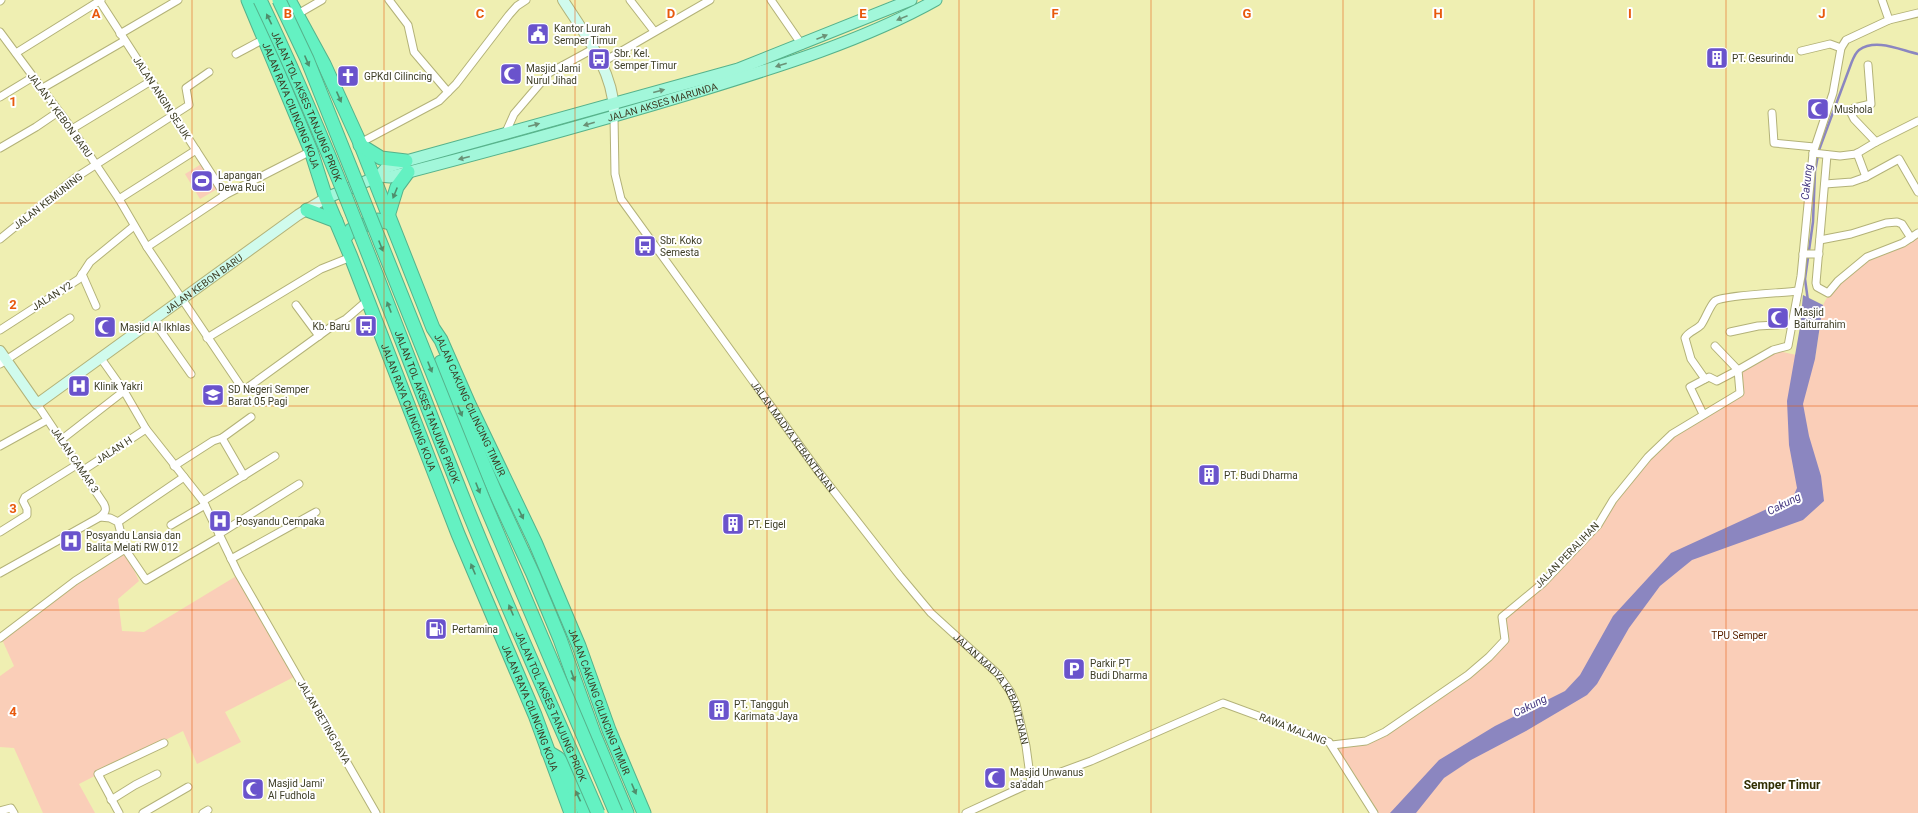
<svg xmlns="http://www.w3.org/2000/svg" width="1918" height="813" font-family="Roboto,sans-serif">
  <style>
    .green { fill: #faceb8 }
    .water { fill: #8b86c0 }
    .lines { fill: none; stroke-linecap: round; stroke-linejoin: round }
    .stream { stroke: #8b86c0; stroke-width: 2.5 }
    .street-casing { stroke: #b3b278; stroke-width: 9 }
    .secondary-casing { stroke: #b3b278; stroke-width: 12 }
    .primary-casing { stroke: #56b28b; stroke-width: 13 }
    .highway-casing { stroke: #56b28b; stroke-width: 15 }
    .street { stroke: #fff; stroke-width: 7 }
    .secondary { stroke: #d0fbed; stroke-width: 10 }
    .primary { stroke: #a2f7da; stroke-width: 11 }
    .highway { stroke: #64f1c2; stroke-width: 13 }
    .highway-bridge-casing { stroke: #56b28b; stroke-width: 15; stroke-linecap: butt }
    .highway-bridge { stroke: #64f1c2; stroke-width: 13 }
    .oneway { fill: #6a9176 }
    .oneway2 { fill: #4f8e6c }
    .grid { fill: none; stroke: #e8590c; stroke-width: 1; stroke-opacity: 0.55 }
    .labels { text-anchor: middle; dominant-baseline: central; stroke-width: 4; stroke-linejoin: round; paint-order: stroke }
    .poi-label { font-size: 10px; fill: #3d3d25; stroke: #fff; text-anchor: start }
    .street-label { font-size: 10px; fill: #3d3d25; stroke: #fff }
    .park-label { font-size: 10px; fill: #5a2300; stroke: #fff }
    .water-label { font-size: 11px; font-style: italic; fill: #453981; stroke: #fff }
    .quarter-label { font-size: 12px; font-weight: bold; fill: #312f02; stroke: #fff }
    .grid-label { font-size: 13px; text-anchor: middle; font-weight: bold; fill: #e8590c; stroke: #fff; stroke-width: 4; stroke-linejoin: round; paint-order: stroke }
  </style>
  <rect width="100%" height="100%" fill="#efefb2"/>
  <path class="green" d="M203 163 219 188 200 199 185 174Z
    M1918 233V813H1374L1332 745 1366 741 1468 675 1505 640 1502 617 1598 525 1613 500 1672 434 1740 393 1738 370 1773 350 1815 359 1823 305 1831 290 1867 257Z
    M123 546 139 581 118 599 122 631 144 632 238 575 296 676 225 712 241 742 197 764 183 731 79 784 95 813H43L14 748 0 747V676L14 666 0 635Z"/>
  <path class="water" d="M1803 295 1823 305 1815 359 1803 404 1809 436 1821 476 1824 501 1803 520 1692 560 1660 586 1629 628 1597 684 1587 695 1526 731 1471 760 1444 778 1416 813H1390L1439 760 1495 726 1565 691 1580 675 1613 616 1671 553 1793 497 1797 488 1789 445 1787 401 1800 327Z"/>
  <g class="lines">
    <path class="stream" d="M1808 301 1805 279 1813 222 1815 171 1819 150 1851 64C1853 59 1855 53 1859 50 1876 38 1900 50 1918 54"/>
    <g class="street-casing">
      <g id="street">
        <path d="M99 0 225 195"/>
        <path d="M389 0 408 25 414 52 448 92"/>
        <path d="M630 0 654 31"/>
        <path d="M771 0 802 45"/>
        <path d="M0 1 1 0"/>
        <path d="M296 15 322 0"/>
        <path d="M1889 20 1918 13"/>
        <path d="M0 32 72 129 119 199 147 247 242 388H247L331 327 346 319 368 300"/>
        <path d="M120 34 178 0"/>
        <path d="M1801 51 1830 44 1841 48"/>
        <path d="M16 53 101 0"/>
        <path d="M236 54 264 39"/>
        <path d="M601 63 710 0"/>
        <path d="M1868 65 1871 104 1854 108 1851 113 1854 119 1876 142"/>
        <path d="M41 89 124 41"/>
        <path d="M0 97 33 77"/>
        <path d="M1772 113 1774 143 1814 147"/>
        <path id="s1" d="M614 117 615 174 621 199 818 471 900 576 931 613 998 674 1010 691 1016 704 1026 746 1031 783 966 813"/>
        <path d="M72 129 151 81"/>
        <path d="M506 132 514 114 549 73 593 49"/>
        <path d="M360 143 439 101 456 84 509 15 517 6 526 0"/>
        <path d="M0 148 36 127 58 112"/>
        <path d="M1813 153 1840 156 1856 154 1876 142 1918 121"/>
        <path d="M1857 153 1866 177 1899 159 1918 192"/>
        <path d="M1827 155 1816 283 1817 287 1828 293 1838 281 1867 257 1903 243 1918 233"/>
        <path d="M1825 184 1852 182 1866 177"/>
        <path d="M119 199 196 150"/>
        <path d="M0 239 75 178 189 105 186 88 209 72"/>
        <path d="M1820 240 1851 234 1886 223 1897 222 1902 224 1911 238"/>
        <path d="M147 247 225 195 311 151"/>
        <path d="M1803 254H1819"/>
        <path d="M82 274 96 306"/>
        <path d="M296 305 319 336"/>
        <path d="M153 320 191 374"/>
        <path d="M0 330 79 279 90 262 134 226"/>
        <path d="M1730 332 1758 326 1792 324"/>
        <path d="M207 338 321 269 351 257"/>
        <path d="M100 357 124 391 146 429 203 501 238 573 376 813"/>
        <path d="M0 364 70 318"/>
        <path d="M1705 379 1691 359 1685 338C1688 332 1696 330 1701 325 1706 318 1710 305 1715 301 1725 295 1783 293 1798 291"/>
        <path d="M1703 414 1690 387 1709 377 1717 381 1738 370 1715 346"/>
        <path d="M222 438 244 476"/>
        <path d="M61 440 124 391"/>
        <path d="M0 446 47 420"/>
        <path d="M174 466 213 441 222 438 251 417"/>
        <path d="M82 471 146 429"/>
        <path d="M203 501 275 456"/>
        <path d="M100 517 110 518 118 522 125 549 146 580 220 537"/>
        <path d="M118 522 184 477"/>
        <path d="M171 525 205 505"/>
        <path d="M0 532 27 515V509L23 501 25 497 78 464"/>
        <path d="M219 534 299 484"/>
        <path d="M231 559 316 512"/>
        <path d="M0 573 100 517C105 513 107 510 104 504L37 404"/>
        <path d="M0 638 75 581 125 549"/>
        <path d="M1332 745 1366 741 1385 732 1468 675 1489 657 1505 640 1502 617 1543 583 1598 525 1613 500 1648 457 1672 434 1740 393 1738 370 1773 350 1788 346 1801 276 1813 153 1833 93 1841 48 1846 40 1889 20 1882 0"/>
        <path d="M1031 783 1091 761 1223 703 1329 742 1374 813"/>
        <path d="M111 800 135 785 157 774"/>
        <path d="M0 811 11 808 14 813"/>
        <path d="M119 813 98 774 164 743"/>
        <path d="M143 813 188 787"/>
        <path d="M203 813 208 810"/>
      </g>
    </g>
    <g class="secondary-casing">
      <g id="secondary">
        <path d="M563 0C584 33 613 70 614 111"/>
        <path id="s2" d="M0 351 37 404 298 215 326 198"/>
      </g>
    </g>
    <g class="primary-casing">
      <g id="primary">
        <path d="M379 176 387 167 406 161 738 69 911 0"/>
        <path id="s3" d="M326 198 379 176 390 177C494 150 597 122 699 91 777 67 865 40 936 0"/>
      </g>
    </g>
    <g class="highway-casing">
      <g id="highway">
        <path id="s4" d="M248 0 311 151 326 198 351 257 458 534 535 715 571 813"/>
        <path id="s5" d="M289 0 324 64 360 143 433 328 441 340 469 404 535 542 579 646 609 730 644 813"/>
        <path d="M360 145 381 158 406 161"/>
        <path d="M307 210 336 221"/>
        <path d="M388 216 397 187 408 172"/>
        <path d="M344 239 351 230 378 220 390 223"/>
        <path d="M441 362 456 400 497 496 533 574 560 639 594 734 627 813"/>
        <path d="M548 752 558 758 563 764 585 813"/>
      </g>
    </g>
    <use href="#street" class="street"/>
    <use href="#secondary" class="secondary"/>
    <use href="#primary" class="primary"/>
    <use href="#highway" class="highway"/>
    <g class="highway-bridge-casing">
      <g id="highway-bridge">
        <path id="s6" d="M260 0C339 165 399 338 467 508 508 610 554 711 598 813"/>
        <path d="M279 0 307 59 483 499 616 813"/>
      </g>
    </g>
    <use href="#highway-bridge" class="highway-bridge"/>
  </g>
  <defs><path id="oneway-solid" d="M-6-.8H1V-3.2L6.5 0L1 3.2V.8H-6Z"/></defs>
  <g class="oneway">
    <use href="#oneway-solid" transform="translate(902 18) rotate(158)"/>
    <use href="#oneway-solid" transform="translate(822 37) rotate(-22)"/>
    <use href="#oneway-solid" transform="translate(781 65) rotate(162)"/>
    <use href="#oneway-solid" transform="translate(659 91) rotate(-15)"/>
    <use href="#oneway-solid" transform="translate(589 124) rotate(164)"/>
    <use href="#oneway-solid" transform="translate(534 125) rotate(-15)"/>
    <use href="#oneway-solid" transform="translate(464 158) rotate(166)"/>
  </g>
  <g class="oneway2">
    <use href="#oneway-solid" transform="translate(269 19) rotate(-116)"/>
    <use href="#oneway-solid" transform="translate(307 61) rotate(67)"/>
    <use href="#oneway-solid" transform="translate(339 97) rotate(66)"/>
    <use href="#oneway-solid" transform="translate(395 193) rotate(112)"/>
    <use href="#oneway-solid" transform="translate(381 246) rotate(68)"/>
    <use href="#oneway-solid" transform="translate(389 307) rotate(-111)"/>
    <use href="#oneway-solid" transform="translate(430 367) rotate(68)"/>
    <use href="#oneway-solid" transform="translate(460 411) rotate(67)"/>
    <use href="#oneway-solid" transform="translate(478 488) rotate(68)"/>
    <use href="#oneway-solid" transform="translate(521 514) rotate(64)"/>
    <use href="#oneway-solid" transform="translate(473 569) rotate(-113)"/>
    <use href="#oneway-solid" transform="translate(511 610) rotate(-113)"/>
    <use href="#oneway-solid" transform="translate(573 676) rotate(70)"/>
    <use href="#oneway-solid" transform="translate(634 789) rotate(67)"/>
    <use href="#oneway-solid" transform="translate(578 796) rotate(-115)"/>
  </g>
  <path class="grid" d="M192 0V813M384 0V813M575 0V813M767 0V813M959 0V813M1151 0V813M1343 0V813M1534 0V813M1726 0V813M0 203H1918M0 406H1918M0 610H1918"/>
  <defs>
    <g id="civic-square" transform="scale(1.15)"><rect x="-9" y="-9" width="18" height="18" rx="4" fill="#6a53cc" stroke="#fff"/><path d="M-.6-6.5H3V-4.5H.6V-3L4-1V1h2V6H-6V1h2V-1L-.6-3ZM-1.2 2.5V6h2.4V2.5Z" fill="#fff"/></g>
    <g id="building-square" transform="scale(1.15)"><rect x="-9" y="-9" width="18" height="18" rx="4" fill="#6a53cc" stroke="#fff"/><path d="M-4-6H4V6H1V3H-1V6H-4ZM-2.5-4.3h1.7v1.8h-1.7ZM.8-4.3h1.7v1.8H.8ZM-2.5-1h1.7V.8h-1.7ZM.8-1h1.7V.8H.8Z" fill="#fff"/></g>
    <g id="bus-square" transform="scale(1.15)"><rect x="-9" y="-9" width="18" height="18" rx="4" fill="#6a53cc" stroke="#fff"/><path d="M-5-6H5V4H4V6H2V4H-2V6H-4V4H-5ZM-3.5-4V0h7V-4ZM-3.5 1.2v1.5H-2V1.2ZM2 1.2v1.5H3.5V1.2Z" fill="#fff"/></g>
    <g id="mosque-square" transform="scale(1.15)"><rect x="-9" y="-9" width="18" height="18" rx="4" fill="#6a53cc" stroke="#fff"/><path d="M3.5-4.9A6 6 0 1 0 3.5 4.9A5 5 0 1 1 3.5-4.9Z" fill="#fff"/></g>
    <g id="church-square" transform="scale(1.15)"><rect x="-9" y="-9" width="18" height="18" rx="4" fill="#6a53cc" stroke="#fff"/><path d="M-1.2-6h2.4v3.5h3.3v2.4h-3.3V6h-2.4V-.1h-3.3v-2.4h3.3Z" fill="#fff"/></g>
    <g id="stadium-square" transform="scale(1.15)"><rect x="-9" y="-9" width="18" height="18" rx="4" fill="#6a53cc" stroke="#fff"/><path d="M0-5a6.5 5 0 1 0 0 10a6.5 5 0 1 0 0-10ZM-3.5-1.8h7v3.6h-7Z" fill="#fff"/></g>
    <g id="hospital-square" transform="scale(1.15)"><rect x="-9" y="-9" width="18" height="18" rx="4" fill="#6a53cc" stroke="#fff"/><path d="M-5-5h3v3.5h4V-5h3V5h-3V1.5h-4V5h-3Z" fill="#fff"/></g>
    <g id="school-square" transform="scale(1.15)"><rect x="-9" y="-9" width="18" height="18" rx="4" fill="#6a53cc" stroke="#fff"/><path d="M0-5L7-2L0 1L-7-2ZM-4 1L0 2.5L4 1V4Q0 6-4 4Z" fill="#fff"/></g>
    <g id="fuel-square" transform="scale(1.15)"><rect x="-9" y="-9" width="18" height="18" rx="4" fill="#6a53cc" stroke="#fff"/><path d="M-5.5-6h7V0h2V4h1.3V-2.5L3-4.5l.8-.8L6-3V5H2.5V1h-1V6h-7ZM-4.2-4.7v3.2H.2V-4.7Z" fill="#fff"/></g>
    <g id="parking-square" transform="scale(1.15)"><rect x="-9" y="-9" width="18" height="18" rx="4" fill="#6a53cc" stroke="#fff"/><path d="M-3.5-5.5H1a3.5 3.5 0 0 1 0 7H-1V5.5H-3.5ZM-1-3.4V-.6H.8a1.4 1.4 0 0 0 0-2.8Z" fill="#fff"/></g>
  </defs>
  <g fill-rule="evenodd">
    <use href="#civic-square" x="538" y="34"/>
    <use href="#building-square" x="1717" y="58"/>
    <use href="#bus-square" x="599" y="59"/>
    <use href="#mosque-square" x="511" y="74"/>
    <use href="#church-square" x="348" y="76"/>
    <use href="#mosque-square" x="1818" y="109"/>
    <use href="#stadium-square" x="202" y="181"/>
    <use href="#bus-square" x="645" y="246"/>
    <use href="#mosque-square" x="1778" y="318"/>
    <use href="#bus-square" x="366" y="326"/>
    <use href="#mosque-square" x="105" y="327"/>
    <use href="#hospital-square" x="79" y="386"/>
    <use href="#school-square" x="213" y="395"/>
    <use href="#building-square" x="1209" y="475"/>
    <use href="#hospital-square" x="220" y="521"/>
    <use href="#building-square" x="733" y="524"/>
    <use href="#hospital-square" x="71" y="541"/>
    <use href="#fuel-square" x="436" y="629"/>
    <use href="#parking-square" x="1074" y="669"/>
    <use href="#building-square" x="719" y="710"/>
    <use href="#mosque-square" x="995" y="778"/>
    <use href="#mosque-square" x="253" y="789"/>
  </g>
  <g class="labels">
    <g class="poi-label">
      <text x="554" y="28">Kantor Lurah<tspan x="554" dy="12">Semper Timur</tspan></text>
      <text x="614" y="53">Sbr. Kel.<tspan x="614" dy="12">Semper Timur</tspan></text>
      <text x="1732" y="58">PT. Gesurindu</text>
      <text x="526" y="68">Masjid Jami<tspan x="526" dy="12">Nurul Jihad</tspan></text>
      <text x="364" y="76">GPKdI Cilincing</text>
      <text x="1834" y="109">Mushola</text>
      <text x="218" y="175">Lapangan<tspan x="218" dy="12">Dewa Ruci</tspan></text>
      <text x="660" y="240">Sbr. Koko<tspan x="660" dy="12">Semesta</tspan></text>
      <text x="1794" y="312">Masjid<tspan x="1794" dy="12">Baiturrahim</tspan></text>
      <text x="350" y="326" text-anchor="end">Kb. Baru</text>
      <text x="120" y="327">Masjid Al Ikhlas</text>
      <text x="94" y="386">Klinik Yakri</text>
      <text x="228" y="389">SD Negeri Semper<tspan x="228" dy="12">Barat 05 Pagi</tspan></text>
      <text x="1224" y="475">PT. Budi Dharma</text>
      <text x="236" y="521">Posyandu Cempaka</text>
      <text x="748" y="524">PT. Eigel</text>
      <text x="86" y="535">Posyandu Lansia dan<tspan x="86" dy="12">Balita Melati RW 012</tspan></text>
      <text x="452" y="629">Pertamina</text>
      <text x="1090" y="663">Parkir PT<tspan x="1090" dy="12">Budi Dharma</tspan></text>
      <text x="734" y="704">PT. Tangguh<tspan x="734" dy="12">Karimata Jaya</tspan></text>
      <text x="1010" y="772">Masjid Unwanus<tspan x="1010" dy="12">sa'adah</tspan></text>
      <text x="268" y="783">Masjid Jami'<tspan x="268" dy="12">Al Fudhola</tspan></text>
    </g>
    <g class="street-label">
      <text transform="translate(162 98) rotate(57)">JALAN ANGIN SEJUK</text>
      <text stroke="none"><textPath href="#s3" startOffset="351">JALAN AKSES MARUNDA</textPath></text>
      <text stroke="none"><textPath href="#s4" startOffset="114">JALAN RAYA CILINCING KOJA</textPath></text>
      <text stroke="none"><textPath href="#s6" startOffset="116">JALAN TOL AKSES TANJUNG PRIOK</textPath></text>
      <text transform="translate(60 115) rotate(54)">JALAN Y KEBON BARU</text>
      <text transform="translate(48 201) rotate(-38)">JALAN KEMUNING</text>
      <text stroke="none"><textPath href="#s2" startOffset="270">JALAN KEBON BARU</textPath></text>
      <text transform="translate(52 296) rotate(-32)">JALAN Y2</text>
      <text stroke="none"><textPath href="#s5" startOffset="444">JALAN CAKUNG CILINCING TIMUR</textPath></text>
      <text stroke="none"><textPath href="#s4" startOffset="438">JALAN RAYA CILINCING KOJA</textPath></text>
      <text stroke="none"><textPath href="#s6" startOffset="440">JALAN TOL AKSES TANJUNG PRIOK</textPath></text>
      <text stroke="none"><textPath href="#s1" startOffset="376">JALAN MADYA KEBANTENAN</textPath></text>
      <text transform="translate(114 450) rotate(-33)">JALAN H</text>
      <text transform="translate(75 460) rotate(56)">JALAN CAMAR 3</text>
      <text transform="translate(1567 555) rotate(-46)">JALAN PERALIHAN</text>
      <text stroke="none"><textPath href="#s1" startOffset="700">JALAN MADYA KEBANTENAN</textPath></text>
      <text stroke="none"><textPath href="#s5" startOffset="768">JALAN CAKUNG CILINCING TIMUR</textPath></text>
      <text stroke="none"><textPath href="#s6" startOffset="764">JALAN TOL AKSES TANJUNG PRIOK</textPath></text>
      <text stroke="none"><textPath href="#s4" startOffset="762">JALAN RAYA CILINCING KOJA</textPath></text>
      <text transform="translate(324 722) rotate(60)">JALAN BETING RAYA</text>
      <text transform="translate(1293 729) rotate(21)">RAWA MALANG</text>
    </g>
    <g class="park-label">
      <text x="1739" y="635">TPU Semper</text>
    </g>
    <g class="water-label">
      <text transform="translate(1807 182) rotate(-84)">Cakung</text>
      <text transform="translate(1784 504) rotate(-27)">Cakung</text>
      <text transform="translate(1530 706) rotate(-27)">Cakung</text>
    </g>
    <g class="quarter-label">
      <text x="1782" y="785">Semper Timur</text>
    </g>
  </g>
  <g class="grid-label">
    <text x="96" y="18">A</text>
    <text x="288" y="18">B</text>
    <text x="480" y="18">C</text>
    <text x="671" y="18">D</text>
    <text x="863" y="18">E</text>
    <text x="1055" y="18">F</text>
    <text x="1247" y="18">G</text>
    <text x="1438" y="18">H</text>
    <text x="1630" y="18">I</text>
    <text x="1822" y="18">J</text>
    <text x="13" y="106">1</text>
    <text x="13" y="309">2</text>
    <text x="13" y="513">3</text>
    <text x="13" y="716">4</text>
  </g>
</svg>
